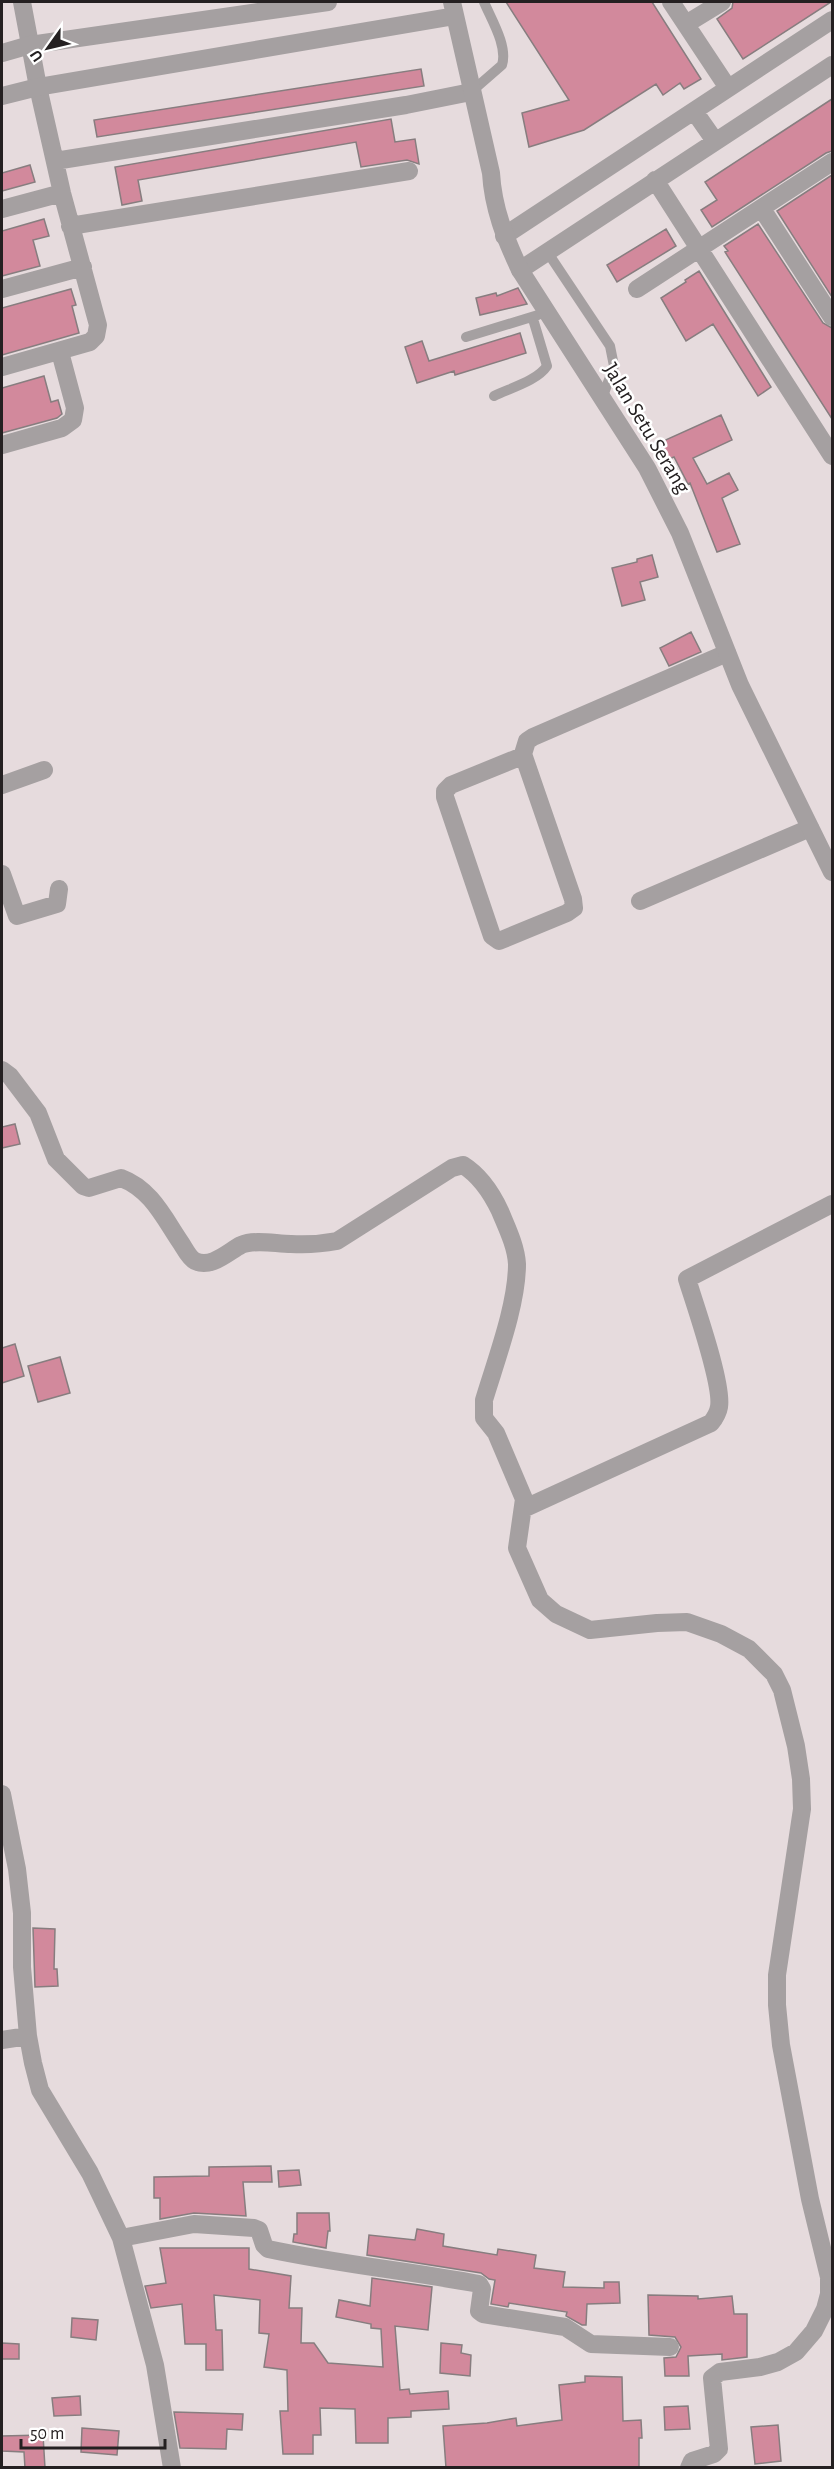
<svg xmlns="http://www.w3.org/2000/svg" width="834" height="2469" font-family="'Alegreya Sans',sans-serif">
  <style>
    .building { fill: #d2899c; stroke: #877d7f; stroke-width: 1.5 }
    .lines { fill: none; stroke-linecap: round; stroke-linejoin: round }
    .service { stroke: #a5a0a1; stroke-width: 10 }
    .minor { stroke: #a5a0a1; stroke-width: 18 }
    .tertiary { stroke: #a5a0a1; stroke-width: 18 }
    .labels { text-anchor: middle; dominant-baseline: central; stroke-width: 5; stroke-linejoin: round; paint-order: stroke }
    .street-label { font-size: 22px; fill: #242021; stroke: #fff }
  </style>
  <rect width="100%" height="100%" fill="#e6dbdd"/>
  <path class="building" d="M506 2H652L701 79 684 89 680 83 663 95 656 84 584 130 529 147 522 113 569 100Z
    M733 2H831L743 59 717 19 732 8Z
    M421 69 424 86 97 137 94 120Z
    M832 99V151L826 153 712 227 701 210 717 200 705 182Z
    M391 119 395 142 415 139 419 164 407 160 361 167 356 142 138 180 142 201 122 205 115 167Z
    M30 165 35 182 2 191V173Z
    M832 175V297L777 211Z
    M44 219 49 236 33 240 40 266 2 276V231Z
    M758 224 823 323 832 328V419L725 252 728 251 724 246Z
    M666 229 676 246 617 282 607 265Z
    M699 271 771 387 758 396 713 324 686 341 661 298 686 282 685 280Z
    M518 288 527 304 480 315 476 298 496 293 497 296Z
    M71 289 76 305 72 306 79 333 2 355V308Z
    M520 333 526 353 455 375 454 371 417 383 405 347 422 341 429 361Z
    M44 376 51 402 58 400 62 414 57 418 2 433V388Z
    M721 415 732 440 693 458 707 484 729 473 738 490 722 498 740 544 717 552 690 483 688 484 674 457 669 459 661 442Z
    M652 555 658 577 640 582 645 600 622 606 612 568 637 562V559Z
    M691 632 701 652 669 666 660 648Z
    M15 1124 20 1144 2 1148V1127Z
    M15 1344 24 1376 2 1383V1348Z
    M60 1357 70 1393 38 1402 28 1366Z
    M33 1928 55 1929 54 1969H57L58 1986 35 1987Z
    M271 2166 272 2182H243L246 2216 194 2213 160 2219V2198H154V2177L209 2176V2167Z
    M299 2170 301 2185 279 2187 278 2171Z
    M297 2213H329L330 2231H328L326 2248 293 2242 294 2234H297Z
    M417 2229 444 2234 443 2246 497 2255 498 2249 536 2255 534 2268 565 2272 563 2287 604 2288V2282H619L620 2303 587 2304 586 2325H582L566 2316 567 2312 509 2303 508 2307 491 2304 495 2280 489 2279 481 2273 367 2255 369 2235 415 2240Z
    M160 2248H249V2269L291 2276 289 2308H302L301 2343H314L328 2363 383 2367 381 2329 371 2328V2324L336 2317 339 2300 370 2306 372 2278 432 2287 428 2330 395 2326 400 2390 409 2389 410 2394 448 2391 449 2409 411 2411V2417L388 2418V2443H356L355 2409 320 2408 321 2435H313V2454H283L280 2411H288L287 2370 264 2367 269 2334 259 2333 260 2300 214 2295 216 2330H222L223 2370H206V2344H185L182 2304 151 2308 145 2286 166 2283Z
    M648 2295 698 2296V2299L732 2296 734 2314H747V2357L722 2360V2354L688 2356 689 2376H665L664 2358 676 2357 681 2347 675 2337 649 2335Z
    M72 2318 98 2320 96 2340 71 2337Z
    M2 2343 19 2344V2359H2Z
    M441 2343 462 2345 461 2353 471 2355 470 2376 440 2373Z
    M585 2376 622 2377 623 2421 641 2420 642 2438H639V2468H446L443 2426 487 2423 516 2418 517 2426 562 2420 559 2385 585 2382Z
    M80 2396 81 2415 54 2416 52 2398Z
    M688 2406 690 2429 665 2430 664 2407Z
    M174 2412 243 2414 242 2430 227 2429 226 2449 180 2448Z
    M778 2425 781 2461 755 2464 751 2427Z
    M82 2428 119 2431 117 2455 81 2452Z
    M43 2435 45 2468H25L24 2452 2 2451V2436Z"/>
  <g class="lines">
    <path class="service" d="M471 92 502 65C508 46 491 19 484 2
      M548 253 610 346 614 366 603 396
      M466 337 538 315
      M494 396C510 388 537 381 547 366L533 319"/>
    <path class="minor" d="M671 2 728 88
      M686 24 722 2
      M694 111 715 141
      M55 161 406 105 471 92
      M655 180 832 456
      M2 209 62 193
      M762 209 832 317
      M70 226 409 171
      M504 236 832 20
      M520 270 832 65
      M2 289 83 267
      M637 289 832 162
      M2 367 90 342 96 336 98 325 62 193 38 87 22 2
      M2 445 62 428 73 420 75 408 60 352
      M523 754 573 899 574 908 567 913 499 941 492 936 445 797V791L451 785 520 757 523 754 527 741 533 737 727 653
      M2 785 44 770
      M2 874 17 916 57 904 59 889
      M640 901 810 828
      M2 1070 10 1076 38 1113 56 1159 83 1186 89 1188 121 1178C151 1189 164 1218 181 1243 185 1249 189 1258 195 1261 211 1269 228 1252 241 1245 255 1239 276 1244 291 1244 307 1245 321 1244 337 1241L452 1168 463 1165C479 1175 492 1194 500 1211 507 1228 516 1246 517 1264 517 1305 496 1360 484 1400V1418L496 1433 524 1499 517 1548 540 1600 556 1614 590 1630 657 1623 687 1622 721 1634 749 1649 774 1674 782 1690 796 1746 801 1779 802 1809 777 1975V2005L781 2045 810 2199 829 2277V2294L825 2309 814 2331 796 2352 778 2362 760 2367 720 2372 712 2378 719 2449 714 2454 692 2461 689 2468
      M523 1509 711 1423C715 1418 718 1413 719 1407 723 1384 695 1305 687 1279L832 1204
      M2 1794 17 1869 22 1913V1967L28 2036 33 2063 40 2090 90 2173 121 2238 155 2365 172 2468
      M2 2040 28 2036
      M121 2238 194 2224 254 2228 259 2230 264 2245 268 2249C338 2264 409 2271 479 2284L482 2289 479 2311 483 2314 565 2327 591 2344 670 2347"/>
    <path class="tertiary" d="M452 2 491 173C493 208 505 238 520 270L647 468 680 533 740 685 832 872
      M2 53 30 45 328 2
      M2 96 38 87 455 16"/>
  </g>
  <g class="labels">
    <g class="street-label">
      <text transform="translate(647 428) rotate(59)">Jalan Setu Serang</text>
    </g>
  </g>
  <rect width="834" height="2469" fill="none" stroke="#242021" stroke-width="6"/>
  <g transform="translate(48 48) rotate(236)" stroke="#ffffff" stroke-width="4.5" paint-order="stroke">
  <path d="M0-4.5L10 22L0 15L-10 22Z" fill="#242021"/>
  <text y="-9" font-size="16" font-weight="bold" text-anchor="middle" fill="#242021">U</text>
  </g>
  <path d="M21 2439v9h144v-9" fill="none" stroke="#242021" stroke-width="3"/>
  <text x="30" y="2439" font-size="18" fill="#242021" stroke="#ffffff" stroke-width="4.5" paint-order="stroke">50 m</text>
</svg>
